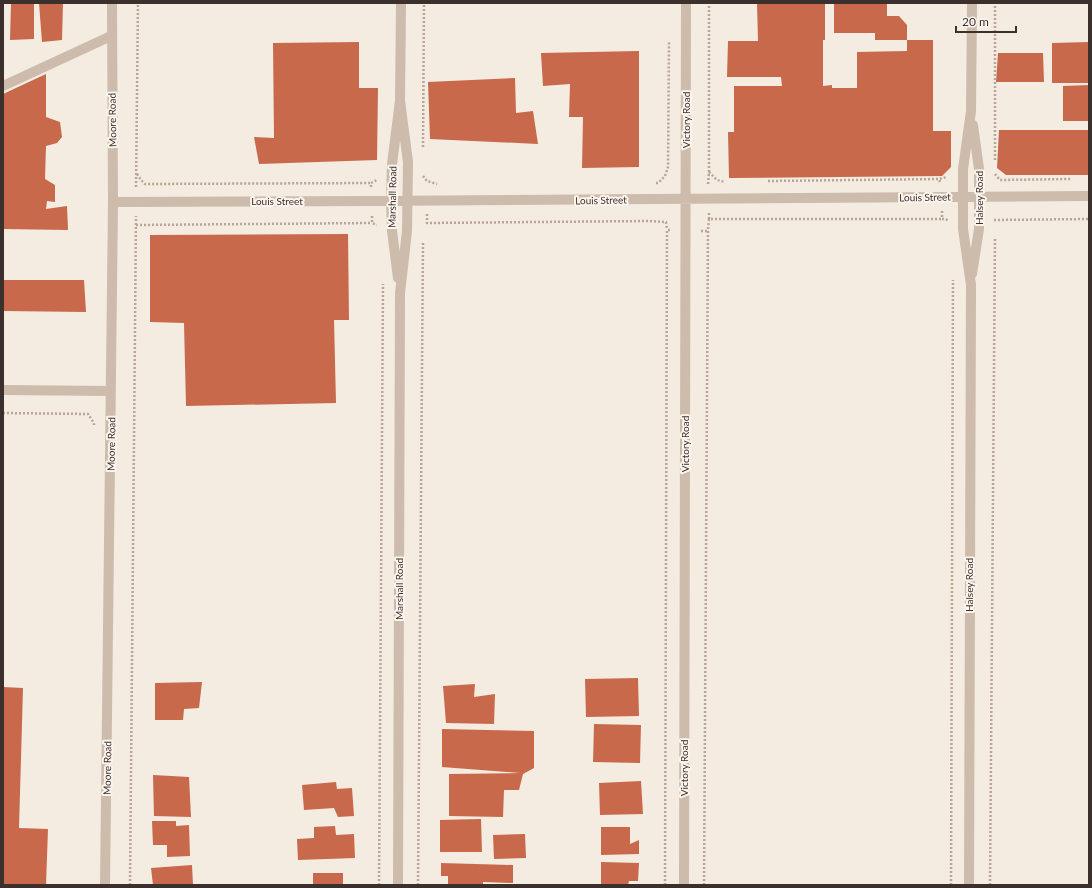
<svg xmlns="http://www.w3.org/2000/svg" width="1092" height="888" font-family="Lato,sans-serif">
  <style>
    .building { fill: #c8694b }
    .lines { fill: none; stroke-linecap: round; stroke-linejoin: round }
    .path { stroke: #b9a596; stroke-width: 2.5; stroke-dasharray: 2 2; stroke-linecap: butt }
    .service { stroke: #cdbbac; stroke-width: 10 }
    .minor { stroke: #cdbbac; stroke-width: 10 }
    .labels { text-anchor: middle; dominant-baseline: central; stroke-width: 4; stroke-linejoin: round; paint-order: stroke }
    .street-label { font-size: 10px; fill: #3b302b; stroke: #fbf5ee }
  </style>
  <rect width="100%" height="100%" fill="#f4ebe1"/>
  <path class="building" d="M11 3H34V39L10 40Z
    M39 3H63L62 40 42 42Z
    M757 3H825V40H823V86L832 85V88H857V52L907 51V40H933V131H951V167L942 176 729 178 728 132H734V86H782L781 77H727L728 41H758Z
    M834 3H887V16H899L907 25V40H875V33H834Z
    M359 42V88H378L377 160 259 164 254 137 274 138 273 43Z
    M1089 42V83H1052V43Z
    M639 51V167L582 168 583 117H569L570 84 543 86 541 53Z
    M998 53H1043L1044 82H996Z
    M46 74V117L60 122 62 137 57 143 46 146 45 179 55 185V202L47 201 46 209 67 206 68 230 3 229V94Z
    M515 78 516 113 533 111 538 144 430 139 428 82Z
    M1089 85V121H1063V86Z
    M999 130H1089V175H1006L997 168Z
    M348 234 349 320H334L336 403 186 406 184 323 150 322V235Z
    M3 280H84L86 312 3 311Z
    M638 678 639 716 586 717 585 679Z
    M202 682 199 708 184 709 183 720H155V683Z
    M475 684 474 697 495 694 494 724 446 723 443 686Z
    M3 687 23 688 19 828 48 829 46 885H3Z
    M594 724 641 725 640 763 593 762Z
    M442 729 534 731V768L523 774 519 790H504L503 817 449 816V774L520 773 442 767Z
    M153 775 189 777 191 817 154 816Z
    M641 781 643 814 600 815 599 783Z
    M336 782 337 789 352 788 354 816 338 817 334 808 304 810 302 785Z
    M481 819 482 852H440V820Z
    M152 821H176V826L189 825 190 856 167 857V845H153Z
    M335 826 336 835 354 834 355 858 298 860 297 839 314 838V827Z
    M601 827H630V844L639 840V854L601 855Z
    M525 834 526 858 494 859 493 835Z
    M601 862 639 863 638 881H629L628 885H601Z
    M441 863 513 865V883L483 882V885H448V876H441Z
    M192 865 193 885H153L151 868Z
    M313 873H343V885H313Z"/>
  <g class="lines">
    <path class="path" d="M423 147 424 3
      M995 160V3
      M709 172V3
      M137 174 141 180 145 184 371 183
      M995 174 1000 180 1071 179
      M423 176 427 181 437 184
      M768 181 939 179
      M940 182 939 179 947 177
      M656 183H658L665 176 668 167 669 41
      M708 184 709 172 717 180 725 182
      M136 187 138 3
      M371 187V183L377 180
      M942 211V219H946L948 221
      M709 213V219H942
      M427 214V223L648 221 666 222 667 230
      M372 216V223L377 225
      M994 220 1089 219
      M136 225 372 223
      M701 231H708
      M3 413 88 414 94 423V425
      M130 885 136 216
      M379 885 383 284
      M418 885 423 241
      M665 885 667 230H672
      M704 885 708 231 709 219
      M951 885 953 280
      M990 885 995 237"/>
    <path class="service" d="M3 86 111 36"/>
    <path class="minor" d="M113 202 371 201 1089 196
      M972 274 979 229V169L973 125
      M398 278 392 231 391 201 392 164 400 101 401 3
      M3 390 111 391
      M105 885 113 202 112 3
      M398 885 400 293 407 231 408 162 400 101
      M684 885 686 3
      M969 885 971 285 963 229V169L971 111 972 3"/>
  </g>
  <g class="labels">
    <g class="street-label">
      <text transform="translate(112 120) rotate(-91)">Moore Road</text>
      <text transform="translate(686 120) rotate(-90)">Victory Road</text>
      <text transform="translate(392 197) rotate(-89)">Marshall Road</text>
      <text transform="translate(925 197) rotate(-1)">Louis Street</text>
      <text transform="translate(979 198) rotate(-90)">Halsey Road</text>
      <text transform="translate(601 200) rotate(-1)">Louis Street</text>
      <text x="277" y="201">Louis Street</text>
      <text transform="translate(111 444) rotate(-89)">Moore Road</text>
      <text transform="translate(685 444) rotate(-90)">Victory Road</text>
      <text transform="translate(969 585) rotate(-90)">Halsey Road</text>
      <text transform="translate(399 589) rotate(-90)">Marshall Road</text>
      <text transform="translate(107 768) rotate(-89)">Moore Road</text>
      <text transform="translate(684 768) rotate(-90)">Victory Road</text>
    </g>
  </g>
  <rect width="1092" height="888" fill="none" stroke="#3b302b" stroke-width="8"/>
  <path d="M956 26v6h60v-6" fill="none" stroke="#3b302b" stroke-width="2"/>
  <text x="962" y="26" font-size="12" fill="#3b302b" stroke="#fbf5ee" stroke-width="3" paint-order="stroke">20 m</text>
</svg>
